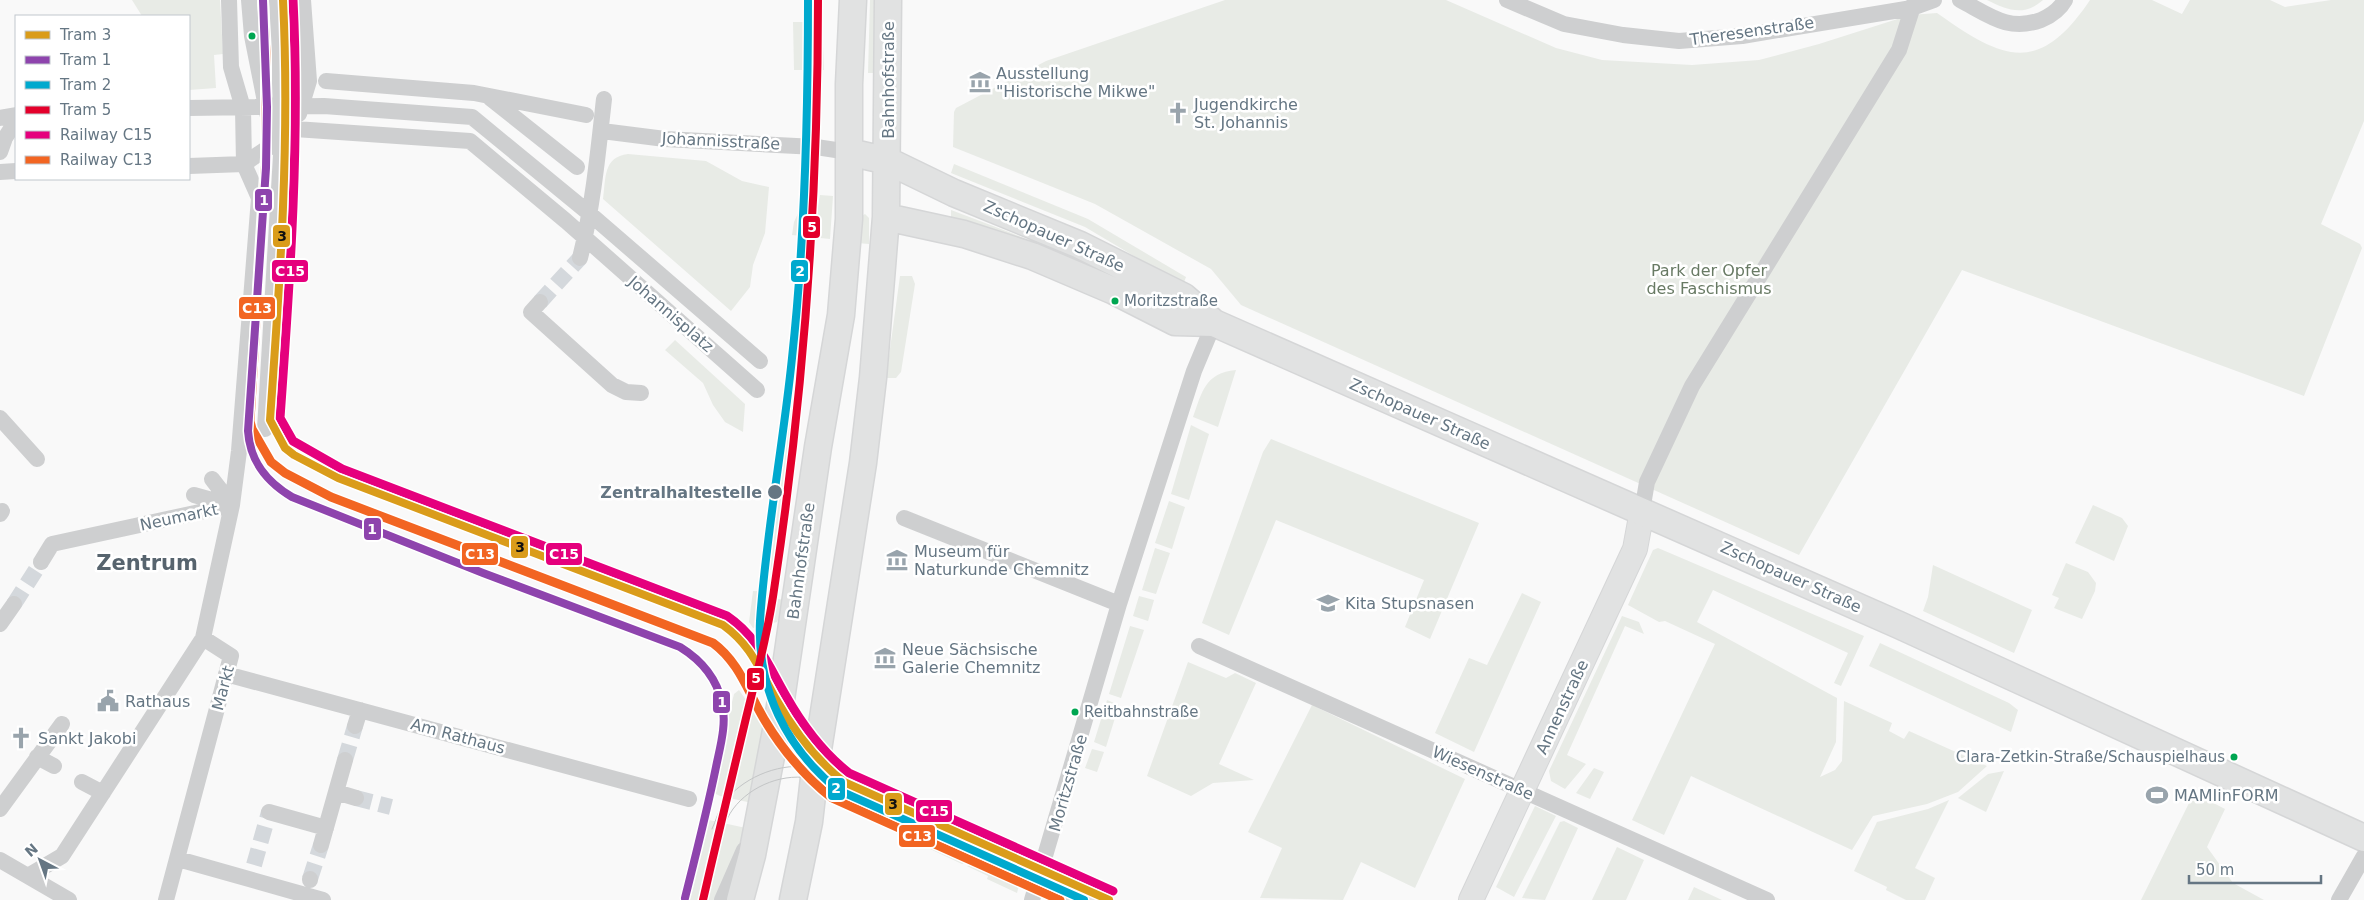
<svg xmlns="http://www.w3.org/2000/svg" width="2364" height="900" font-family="'DejaVu Sans',sans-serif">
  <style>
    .green { fill: #e8ebe6 }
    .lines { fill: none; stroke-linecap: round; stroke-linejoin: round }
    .street-tunnel { stroke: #d4d8dc; stroke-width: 16; stroke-dasharray: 16 8; stroke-linecap: butt }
    .secondary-casing { stroke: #d5d6d7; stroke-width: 26 }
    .primary-casing { stroke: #d5d6d7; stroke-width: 29 }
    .street { stroke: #cecfd0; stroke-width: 16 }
    .secondary { stroke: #e1e2e2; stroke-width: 24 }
    .primary { stroke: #e1e2e2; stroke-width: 26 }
    .tram { stroke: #c3c5c6; stroke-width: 1 }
    .rail-1-casing { stroke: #fff; stroke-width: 12 }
    .rail-2-casing { stroke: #fff; stroke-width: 12 }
    .rail-1 { stroke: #e5007d; stroke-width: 9 }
    .rail-2 { stroke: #f26522; stroke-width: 9 }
    .tram-1-casing { stroke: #fff; stroke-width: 11 }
    .tram-2-casing { stroke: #fff; stroke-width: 11 }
    .tram-3-casing { stroke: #fff; stroke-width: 11 }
    .tram-4-casing { stroke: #fff; stroke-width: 11 }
    .tram-1 { stroke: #da9c1a; stroke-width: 8 }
    .tram-2 { stroke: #8e44ad; stroke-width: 8 }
    .tram-3 { stroke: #00a9ce; stroke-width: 8 }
    .tram-4 { stroke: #e4002b; stroke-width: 8 }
    .bus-dot { fill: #00a651; stroke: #fff; stroke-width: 2 }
    .stop-dot { fill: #657683; stroke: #fff; stroke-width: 2 }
    .labels { text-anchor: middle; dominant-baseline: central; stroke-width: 5; stroke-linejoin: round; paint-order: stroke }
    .bus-label { font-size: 15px; fill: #657683; stroke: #fff; text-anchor: start }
    .street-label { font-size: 16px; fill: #657683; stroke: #fff }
    .poi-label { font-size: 16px; fill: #657683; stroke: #fff; text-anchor: start }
    .park-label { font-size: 16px; fill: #687a64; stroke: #fff }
    .stop-label { font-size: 16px; font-weight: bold; fill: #657683; stroke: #fff; text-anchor: end }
    .district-label { font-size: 21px; font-weight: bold; fill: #57646e; stroke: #fff }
    .line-badge { stroke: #fff; stroke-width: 2 }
    .badge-label { font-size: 14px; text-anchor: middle; font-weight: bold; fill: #fff }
    .pale-badge-label { font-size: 14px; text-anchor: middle; font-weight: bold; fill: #111 }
  </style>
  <rect width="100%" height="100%" fill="#f9f9f9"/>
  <path class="green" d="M132 0H220L223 54 214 55 216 88 189 90V16H142Z
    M806 0H821V8L806 9Z
    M870 0H878L879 73H868Z
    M1225 0H1446L1556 48 1602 60 1692 65 1759 60 1819 44 1910 15 1937 13C2003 60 2039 76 2090 0H2152L2182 14 2190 0H2270L2285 7 2331 0H2364V121L2321 224 2360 244 2362 248 2304 396 1962 270 1799 555 1241 305 1211 269 1095 204 953 147 954 112 956 108 1046 61Z
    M1987 0H2043C2024 17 2007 10 1987 0Z
    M793 22H822L824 70H794Z
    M628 154 706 161 742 181 769 187 765 233 753 265 750 287 731 311 603 199C606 178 603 157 628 154Z
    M954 164 1088 219 1186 277 1183 285 1085 227 951 173Z
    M820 195 833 196 830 239 792 235 794 222 801 207 818 206Z
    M951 210 1014 234 1173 302 1170 311 951 220Z
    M865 214 869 218V244L857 243 862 216Z
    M800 261H815L782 572 766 569Z
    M900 276H912L915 284 901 372 896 378H886Z
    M675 340 745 404 743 432 725 422 713 405 703 383 665 350Z
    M1236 370 1218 427 1193 417C1202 392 1205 373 1236 370Z
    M1191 425 1209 434 1189 500 1171 494Z
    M1271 439 1479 523 1430 639 1405 627 1424 580 1276 520 1229 635 1202 623 1263 452Z
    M1169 501 1185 507 1172 549 1155 543Z
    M2093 505 2122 518 2128 526 2114 561 2075 543Z
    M1155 548 1170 553 1156 594 1142 590Z
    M1658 548 1864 636 1841 686 1834 683 1848 653 1713 590 1697 622 1837 698 1836 742 1820 777 1835 770 1842 761 1844 701 1892 723 1889 731 1904 739 1909 731 1987 766 1958 792 1927 804 1873 816 1852 850 1691 776 1664 835 1632 820 1715 644 1665 621 1659 622 1628 605 1653 550Z
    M2066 563 2088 572 2096 583 2095 591 2082 619 2054 608 2059 598 2052 595Z
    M1933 565 2032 610 2014 653 1923 611 1928 597Z
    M753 591 778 592V599L787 600 777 622 753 628 749 622Z
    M1522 593 1541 602 1474 752 1435 733 1469 658 1487 665Z
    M1139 596 1154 600 1148 621 1133 616Z
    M1622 616 1639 622 1644 634 1625 626 1567 755 1586 764 1565 789 1551 781 1549 771Z
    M1130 626 1144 630 1121 698 1109 694Z
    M1880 643 2009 703 2018 710 2011 732 1869 666Z
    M1188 662 1226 678 1235 673 1256 683 1219 764 1254 780 1213 783 1191 796 1147 776Z
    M739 690 760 720 766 737 752 803 720 796 716 794 712 784 734 694Z
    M1107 700 1119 705 1106 747 1094 742Z
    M1312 705 1465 779 1415 888 1361 862 1343 900 1260 898 1282 848 1248 832Z
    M1092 749 1104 752 1097 772 1085 768Z
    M1594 768 1604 772 1590 799 1576 793Z
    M2004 771 1986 812 1958 798 1988 774Z
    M2194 793 2225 809 2207 847 2233 883 2264 900H2141Z
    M847 796 1012 868 1007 871 977 858 962 864 847 810 844 804Z
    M1949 800 1915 868 1935 878 1925 900H1906L1886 890 1887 887 1854 871 1877 822 1928 809Z
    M1535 806 1556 816 1514 897 1496 887Z
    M709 820 746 828 717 900H683L701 832 707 826Z
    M1564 821 1578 828 1545 900 1522 898 1560 822Z
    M1617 847 1644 860 1626 900H1592Z
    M976 863 1016 881 1019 885 1017 893 987 879 988 876 967 866Z
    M1694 887 1722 900H1688Z"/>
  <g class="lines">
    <path class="street-tunnel" d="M540 302 580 258
      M14 604 41 562
      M345 760 355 726
      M356 798 391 807
      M254 865 269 812
      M310 879 321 845"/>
    <g class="secondary-casing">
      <path id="secondary" d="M1041 874 1098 900
        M1471 900 1635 549 1642 511"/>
    </g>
    <g class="primary-casing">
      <path id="primary" d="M849 152 888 161 954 193 1080 245 1184 297 1214 323 1899 625 2364 838
        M886 217 964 234 1032 256 1114 291 1175 322 1214 323
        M740 900 752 855 778 720 818 447 841 315 849 219V84L853 0
        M793 900 809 822 815 769 863 463 873 378 886 217 888 0"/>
    </g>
    <path class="street" d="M249 0 252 36 274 147
      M1507 0 1564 24 1623 35 1679 41 1742 36 1912 8 1934 0
      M1960 0C1989 15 2008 32 2041 20 2050 16 2060 9 2065 0
      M326 81 474 93 586 115
      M490 98 577 167
      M189 108 324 106 472 117 590 214 760 361
      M299 114 309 81 303 0
      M0 118 16 115
      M602 131 665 139 816 147 849 152
      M0 152 5 138 16 121
      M189 166 244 164 295 129 470 141 566 221 757 390
      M0 172 16 171
      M580 258C593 206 598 153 604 99
      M540 302 531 312 612 385 626 392 641 393
      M0 418 37 459
      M265 429 282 138 277 0
      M212 479 232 505
      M194 495 230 505
      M1642 511 1647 482 1692 386 1899 50 1915 0
      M0 514 2 511
      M904 518 1119 604
      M41 562 52 544 232 505
      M0 624 14 604
      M203 638 232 505 239 451 259 198 244 164 243 108 231 67 229 0
      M1199 646 1767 900
      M226 674 689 799
      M355 726 360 710
      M37 757 54 766
      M82 782 103 793
      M336 792 356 798
      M0 809 62 724
      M269 812 326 828
      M321 845 345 760
      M178 859 323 900
      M0 860 69 900
      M28 876 62 856 203 638 231 656 166 900
      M310 880V879
      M722 900 744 850
      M1032 900 1119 604 1194 371 1214 323
      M2339 900 2364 856"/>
    <use href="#secondary" class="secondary"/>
    <use href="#primary" class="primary"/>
    <path class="tram" d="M712 829C716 821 718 811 723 804 740 779 777 763 807 767 822 769 837 779 850 785
      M715 848C721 835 725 820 733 809 751 785 785 772 814 779 825 782 836 787 847 792"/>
    <g class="rail-1-casing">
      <path id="rail-1" d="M293 0C300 140 290 278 280 418L293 441 342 469 727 616C758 637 768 665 786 696 803 726 822 752 849 773L1113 891"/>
    </g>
    <g class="rail-2-casing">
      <path id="rail-2" d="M263 1 266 53V157L250 421 252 429 271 462 285 473 331 497 713 643C739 662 748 692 764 719 782 749 804 776 832 798L1060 900"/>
    </g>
    <use href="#rail-1" class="rail-1"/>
    <use href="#rail-2" class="rail-2"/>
    <g class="tram-1-casing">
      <path id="tram-1" d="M283 0C290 141 280 280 270 420L285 448 294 455 338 478 723 625C752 646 759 669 776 699 794 731 815 759 844 782L1109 900"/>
    </g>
    <g class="tram-2-casing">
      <path id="tram-2" d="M263 0 267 107 266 168 248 431C250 462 267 482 292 497L483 573 680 647C701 660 717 679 722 703 727 724 720 747 716 767 707 811 696 854 685 898"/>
    </g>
    <g class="tram-3-casing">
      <path id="tram-3" d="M808 0C808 120 805 239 792 358 783 446 766 533 760 621 757 689 786 748 838 790L1084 900"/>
    </g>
    <g class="tram-4-casing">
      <path id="tram-4" d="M703 900C717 839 732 778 746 718 757 673 769 628 775 583 804 390 818 195 818 0"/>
    </g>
    <use href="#tram-1" class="tram-1"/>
    <use href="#tram-2" class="tram-2"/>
    <use href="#tram-3" class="tram-3"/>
    <use href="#tram-4" class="tram-4"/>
  </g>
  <defs>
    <g id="museum-bare" transform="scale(1.725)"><path d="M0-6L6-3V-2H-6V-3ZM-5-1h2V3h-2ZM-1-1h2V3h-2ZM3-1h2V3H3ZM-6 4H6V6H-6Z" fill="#99a4ac" stroke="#fff" stroke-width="2.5" paint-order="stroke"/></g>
    <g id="church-bare" transform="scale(1.725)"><path d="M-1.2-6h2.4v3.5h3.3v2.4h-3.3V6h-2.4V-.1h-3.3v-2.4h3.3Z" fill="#99a4ac" stroke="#fff" stroke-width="2.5" paint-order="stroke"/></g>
    <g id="school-bare" transform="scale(1.725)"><path d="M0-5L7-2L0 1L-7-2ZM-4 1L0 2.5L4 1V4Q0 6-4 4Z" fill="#99a4ac" stroke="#fff" stroke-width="2.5" paint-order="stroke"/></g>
    <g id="civic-bare" transform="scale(1.725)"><path d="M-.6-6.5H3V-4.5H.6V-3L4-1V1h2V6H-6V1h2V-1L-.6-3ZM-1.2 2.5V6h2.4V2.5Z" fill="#99a4ac" stroke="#fff" stroke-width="2.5" paint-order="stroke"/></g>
    <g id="stadium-bare" transform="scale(1.725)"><path d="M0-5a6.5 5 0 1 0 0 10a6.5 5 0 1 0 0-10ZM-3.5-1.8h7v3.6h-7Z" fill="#99a4ac" stroke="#fff" stroke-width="2.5" paint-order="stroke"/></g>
  </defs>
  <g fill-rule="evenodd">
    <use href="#museum-bare" x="980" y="82"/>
    <use href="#church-bare" x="1178" y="113"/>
    <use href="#museum-bare" x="897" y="560"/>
    <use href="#school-bare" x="1328" y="603"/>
    <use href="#museum-bare" x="885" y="658"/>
    <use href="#civic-bare" x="108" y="701"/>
    <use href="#church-bare" x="21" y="738"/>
    <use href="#stadium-bare" x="2157" y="795"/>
  </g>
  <g class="bus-dot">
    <circle cx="252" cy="36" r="4.5"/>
    <circle cx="1115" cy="301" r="4.5"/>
    <circle cx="1075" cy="712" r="4.5"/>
    <circle cx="2234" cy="757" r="4.5"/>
  </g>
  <circle class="stop-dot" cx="775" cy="492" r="8"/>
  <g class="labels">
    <g class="bus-label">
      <text x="1124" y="301">Moritzstraße</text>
      <text x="1084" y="712">Reitbahnstraße</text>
      <text x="2225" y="757" text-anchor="end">Clara-Zetkin-Straße/Schauspielhaus</text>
    </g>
    <g class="street-label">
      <text transform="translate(1752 31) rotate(-8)">Theresenstraße</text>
      <text transform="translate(888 80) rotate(-90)">Bahnhofstraße</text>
      <text transform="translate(721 141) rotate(3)">Johannisstraße</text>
      <text transform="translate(1054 236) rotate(24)">Zschopauer Straße</text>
      <text transform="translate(671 314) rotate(41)">Johannisplatz</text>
      <text transform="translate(1420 414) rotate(24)">Zschopauer Straße</text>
      <text transform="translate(179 517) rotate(-12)">Neumarkt</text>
      <text transform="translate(801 561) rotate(-82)">Bahnhofstraße</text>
      <text transform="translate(1791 577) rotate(24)">Zschopauer Straße</text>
      <text transform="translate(223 688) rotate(-75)">Markt</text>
      <text transform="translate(1562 707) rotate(-65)">Annenstraße</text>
      <text transform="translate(458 736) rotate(15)">Am Rathaus</text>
      <text transform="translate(1483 773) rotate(24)">Wiesenstraße</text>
      <text transform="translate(1068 783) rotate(-74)">Moritzstraße</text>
    </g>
    <g class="poi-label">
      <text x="996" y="73">Ausstellung<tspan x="996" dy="18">"Historische Mikwe"</tspan></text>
      <text x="1194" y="104">Jugendkirche<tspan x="1194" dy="18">St. Johannis</tspan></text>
      <text x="914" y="551">Museum für<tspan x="914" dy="18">Naturkunde Chemnitz</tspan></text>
      <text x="1345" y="603">Kita Stupsnasen</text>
      <text x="902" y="649">Neue Sächsische<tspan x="902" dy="18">Galerie Chemnitz</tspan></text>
      <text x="125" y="701">Rathaus</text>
      <text x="38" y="738">Sankt Jakobi</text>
      <text x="2174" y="795">MAMIinFORM</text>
    </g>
    <g class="park-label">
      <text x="1709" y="270">Park der Opfer<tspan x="1709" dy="18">des Faschismus</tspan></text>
    </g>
    <g class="stop-label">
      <text x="762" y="492">Zentralhaltestelle</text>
    </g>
    <g class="district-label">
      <text x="147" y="563">Zentrum</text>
    </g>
  </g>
  <g class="line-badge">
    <rect x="254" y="188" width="19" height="24" rx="5" fill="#8e44ad"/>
    <rect x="802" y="215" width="19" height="24" rx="5" fill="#e4002b"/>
    <rect x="272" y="224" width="19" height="24" rx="5" fill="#da9c1a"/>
    <rect x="271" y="259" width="38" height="24" rx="5" fill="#e5007d"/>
    <rect x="790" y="259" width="19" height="24" rx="5" fill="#00a9ce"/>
    <rect x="238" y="296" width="38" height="24" rx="5" fill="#f26522"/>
    <rect x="363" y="517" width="19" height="24" rx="5" fill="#8e44ad"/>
    <rect x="510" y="535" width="19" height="24" rx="5" fill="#da9c1a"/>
    <rect x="545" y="542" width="38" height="24" rx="5" fill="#e5007d"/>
    <rect x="461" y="542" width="38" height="24" rx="5" fill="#f26522"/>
    <rect x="746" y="667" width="19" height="24" rx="5" fill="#e4002b"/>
    <rect x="712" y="690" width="19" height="24" rx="5" fill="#8e44ad"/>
    <rect x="827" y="777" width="19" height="24" rx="5" fill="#00a9ce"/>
    <rect x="884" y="792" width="19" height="24" rx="5" fill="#da9c1a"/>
    <rect x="915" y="799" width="38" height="24" rx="5" fill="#e5007d"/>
    <rect x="898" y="824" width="38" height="24" rx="5" fill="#f26522"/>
  </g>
  <g class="badge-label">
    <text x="264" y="205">1</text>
    <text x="812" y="232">5</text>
    <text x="290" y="276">C15</text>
    <text x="800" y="276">2</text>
    <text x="257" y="313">C13</text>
    <text x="372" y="534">1</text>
    <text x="564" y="559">C15</text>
    <text x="480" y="559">C13</text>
    <text x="756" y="683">5</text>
    <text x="722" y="707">1</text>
    <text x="836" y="793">2</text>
    <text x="934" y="816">C15</text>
    <text x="917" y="841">C13</text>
  </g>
  <g class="pale-badge-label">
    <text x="282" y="241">3</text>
    <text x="520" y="552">3</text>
    <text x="893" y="809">3</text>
  </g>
  <rect x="15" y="15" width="175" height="165" fill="#ffffff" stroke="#c1c8cd"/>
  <rect x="25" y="31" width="25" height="8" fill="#da9c1a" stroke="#c1c8cd"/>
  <text x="60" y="40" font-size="15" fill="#657683">Tram 3</text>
  <rect x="25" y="56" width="25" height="8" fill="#8e44ad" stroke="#c1c8cd"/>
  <text x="60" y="65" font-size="15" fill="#657683">Tram 1</text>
  <rect x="25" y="81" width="25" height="8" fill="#00a9ce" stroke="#c1c8cd"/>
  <text x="60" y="90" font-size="15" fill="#657683">Tram 2</text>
  <rect x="25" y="106" width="25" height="8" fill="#e4002b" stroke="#c1c8cd"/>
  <text x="60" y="115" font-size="15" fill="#657683">Tram 5</text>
  <rect x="25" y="131" width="25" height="8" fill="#e5007d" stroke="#c1c8cd"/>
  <text x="60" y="140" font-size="15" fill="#657683">Railway C15</text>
  <rect x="25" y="156" width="25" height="8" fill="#f26522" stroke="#c1c8cd"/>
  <text x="60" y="165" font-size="15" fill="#657683">Railway C13</text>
  <g transform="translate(40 860) rotate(319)" stroke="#ffffff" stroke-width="4" paint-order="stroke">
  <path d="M0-4L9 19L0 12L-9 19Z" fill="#657683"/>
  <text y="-8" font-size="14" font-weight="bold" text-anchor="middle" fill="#657683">N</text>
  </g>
  <path d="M2189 875v8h132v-8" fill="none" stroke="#657683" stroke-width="2.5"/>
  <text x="2196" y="875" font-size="15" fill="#657683" stroke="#ffffff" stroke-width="4" paint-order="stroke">50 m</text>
</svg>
